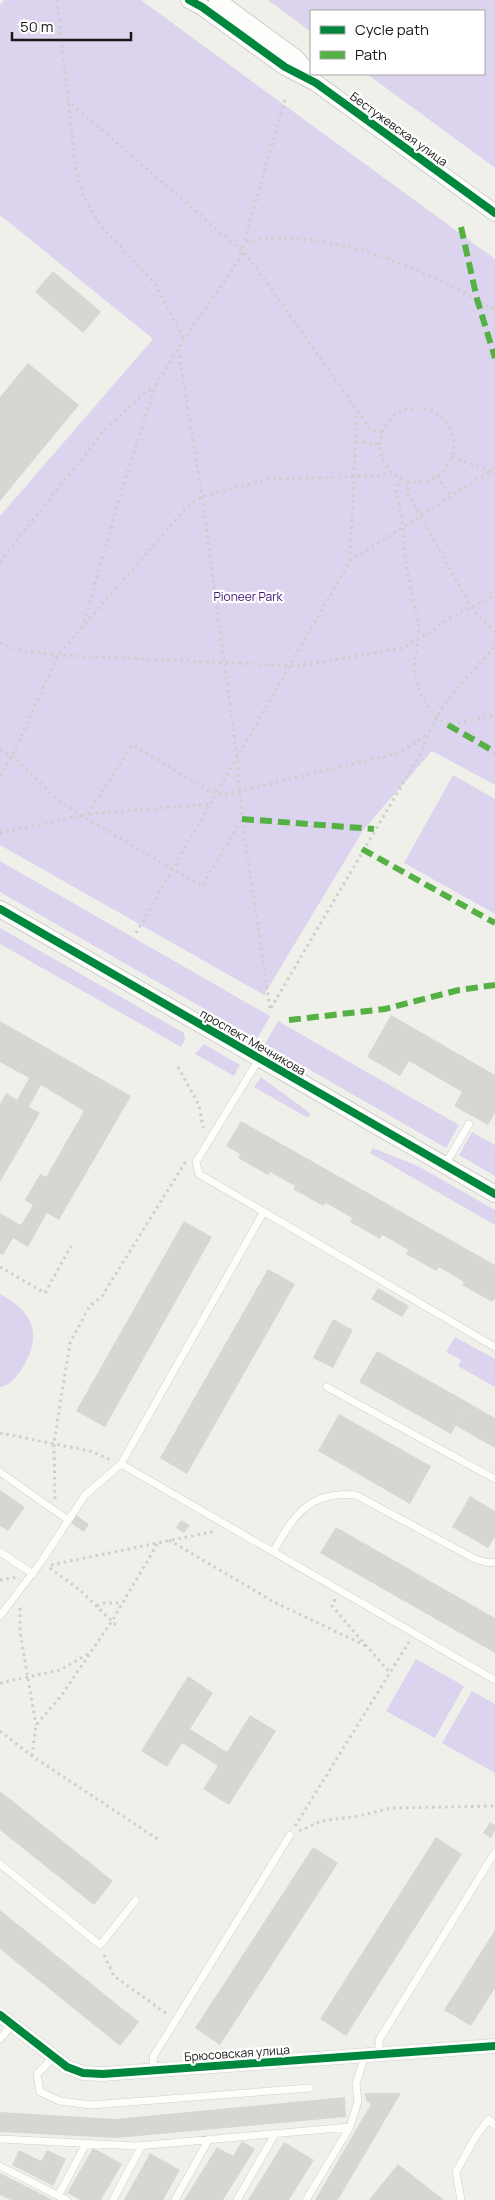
<svg xmlns="http://www.w3.org/2000/svg" width="495" height="2200" font-family="Manrope,sans-serif">
  <style>
    .green { fill: #dcd4ef }
    .building { fill: #d6d7d2 }
    .lines { fill: none; stroke-linecap: round; stroke-linejoin: round }
    .service-casing { stroke: #cececa; stroke-width: 8 }
    .minor-casing { stroke: #cececa; stroke-width: 15 }
    .tertiary-casing { stroke: #cececa; stroke-width: 18 }
    .path { stroke: #cecfcd; stroke-width: 3; stroke-dasharray: 2.5 4; stroke-linecap: butt }
    .service { stroke: #fdfdfc; stroke-width: 7 }
    .minor { stroke: #fdfdfc; stroke-width: 14 }
    .tertiary { stroke: #fdfdfc; stroke-width: 16 }
    .quiet { stroke: #55b144; stroke-width: 6; stroke-dasharray: 12 6; stroke-linecap: butt }
    .cycleway-casing { stroke: #fff; stroke-width: 11 }
    .cycleway { stroke: #00873e; stroke-width: 8 }
    .labels { text-anchor: middle; dominant-baseline: central; stroke-width: 4.5; stroke-linejoin: round; paint-order: stroke }
    .street-label { font-size: 12px; fill: #181915; stroke: #fff }
    .park-label { font-size: 12px; fill: #3f1277; stroke: #fff }
  </style>
  <rect width="100%" height="100%" fill="#f0f0eb"/>
  <path class="green" d="M4 0H141L495 259V785L432 751 364 829 264 995 0 845V516L153 339 0 215V5Z
    M268 0H495V168L367 74H484V11H311V32Z
    M453 775 495 799V914L404 863Z
    M0 861 270 1016 257 1039 0 892Z
    M0 928 184 1033 185 1040 181 1047 0 944Z
    M278 1021 459 1125 446 1148 265 1044Z
    M204 1044 240 1065 234 1076 195 1054Z
    M261 1077 310 1113 308 1118 254 1087Z
    M472 1132 495 1145V1176L459 1155Z
    M373 1148 418 1166 495 1210V1225L370 1153Z
    M0 1294C35 1312 43 1337 21 1370 16 1378 9 1386 0 1387Z
    M455 1337 495 1359V1387L458 1366 461 1360 446 1352Z
    M416 1659 464 1686 435 1738 386 1711Z
    M472 1691 495 1704V1773L442 1743Z"/>
  <path class="building" d="M53 271 101 312 83 333 35 292Z
    M28 363 79 405 0 501V397Z
    M391 1015 495 1075V1113L488 1125 454 1106 462 1092 409 1061 400 1076 367 1057Z
    M0 1021 131 1096 59 1220 47 1213 28 1247 13 1238 3 1255 0 1254V1213L21 1225 33 1205 25 1200 40 1174 46 1177 84 1111 41 1085 29 1107 40 1113 0 1182V1104L6 1093 17 1100 29 1078 0 1062Z
    M241 1121 495 1265V1299L492 1302 462 1285 464 1282 439 1267 436 1271 406 1254 408 1250 395 1242 382 1235 380 1239 350 1222 352 1218 326 1203 323 1206 293 1189 295 1186 270 1172 268 1175 238 1158 240 1154 226 1146Z
    M184 1221 212 1237 105 1427 76 1411Z
    M268 1269 295 1284 187 1474 160 1458Z
    M378 1288 409 1306 402 1317 371 1299Z
    M333 1319 353 1330 333 1368 313 1358Z
    M377 1351 469 1403 451 1434 359 1382Z
    M469 1403 495 1418V1448L456 1426Z
    M339 1414 431 1466 410 1504 318 1451Z
    M0 1490 25 1507 8 1531 0 1526Z
    M470 1496 495 1511V1537L488 1548 452 1527Z
    M76 1515 89 1524 84 1532 71 1523Z
    M181 1520 190 1525 184 1533 176 1528Z
    M336 1527 495 1618V1653L320 1553Z
    M188 1676 213 1693 190 1729 227 1752 250 1715 276 1731 229 1805 203 1789 218 1766 182 1743 167 1767 141 1751Z
    M0 1791 113 1881 94 1905 0 1830Z
    M490 1822 495 1825V1830L491 1838 483 1833Z
    M436 1837 462 1854 346 2036 320 2019Z
    M313 1847 338 1863 220 2045 195 2028Z
    M0 1910 139 2022 120 2046 0 1949Z
    M495 1930V1988L471 2026 444 2010Z
    M365 2093H401L338 2200H315L371 2104 366 2100Z
    M345 2097 346 2117 116 2138 0 2132V2112L115 2119Z
    M242 2141 255 2149 223 2200H184L217 2147 233 2156Z
    M284 2142 314 2160 289 2200H248Z
    M93 2148 122 2164 101 2200H80L67 2193Z
    M19 2150 41 2161 47 2150 66 2159 53 2186 12 2165Z
    M150 2153 180 2170 163 2200H124Z
    M398 2164 444 2200H369Z
    M0 2173 53 2200H11L0 2195Z"/>
  <g class="lines">
    <g class="service-casing">
      <path id="service" d="M259 1059 196 1162 199 1174 495 1347
        M445 1165 469 1124
        M327 1387 495 1479
        M121 1464 495 1680
        M0 1472 68 1520
        M0 1552 33 1574
        M273 1552C294 1515 309 1491 356 1495L475 1559 489 1563 495 1562
        M0 1616 41 1562 85 1495 121 1464 263 1213
        M0 1864 100 1945 136 1900
        M0 2039 12 2025
        M379 2054V2040L495 1852
        M53 2058 37 2074 40 2092 60 2101 91 2105 310 2088
        M154 2070 153 2057 290 1835
        M0 2139 137 2146 350 2127
        M0 2166 67 2200
        M58 2196 86 2144
        M113 2200 142 2145
        M175 2200 209 2139
        M237 2200 275 2134
        M306 2200 350 2127 358 2101 356 2084 365 2055
        M461 2200 456 2172 476 2136 489 2119 495 2126"/>
    </g>
    <g class="minor-casing">
      <path id="minor" d="M0 2015 67 2067 83 2073 103 2074 495 2046"/>
    </g>
    <g class="tertiary-casing">
      <path id="tertiary" d="M189 0 202 7 285 67 316 83 495 213
        M217 0 296 58 313 79
        M0 909 495 1194"/>
    </g>
    <path class="path" d="M57 0 76 170 83 195 99 223 155 284 184 339
      M67 100 242 251 244 242
      M285 100 244 242C327 225 425 269 495 310
      M178 349 202 496 237 757 242 819 270 1008
      M380 445a37 37 0 1 1 74 0a37 37 0 1 1-74 0Z
      M356 442 380 444
      M452 457 495 473
      M437 476 451 496
      M401 478 396 488 403 528 406 565 419 627 414 671 421 696 436 717 448 725 495 715
      M409 481 407 492 471 607 495 632
      M350 561 357 412
      M0 562 106 428 146 392 155 387
      M82 628 124 483 155 387 184 339 239 260 242 251 254 265 371 430 382 433
      M0 643 17 650 58 655 298 666 403 648 433 630 448 619 495 595
      M0 750 12 756 53 795 80 815 202 886 242 819
      M0 776 12 756 58 655 185 509 202 496 269 479 381 476 390 470
      M88 814 132 745 211 792 224 795 397 753 411 746 427 733
      M0 833 88 814 210 804
      M136 933 350 561 495 468
      M271 1008 423 749C434 708 468 678 495 646
      M178 1067 199 1105 203 1128
      M0 1267 45 1293 71 1246
      M0 1433 90 1451 111 1460
      M55 1499 54 1443 70 1343 89 1307 102 1296 186 1161
      M169 1540 274 1602 366 1646
      M51 1565 216 1531
      M50 1568 81 1591 118 1627
      M0 1580 17 1577
      M335 1599 332 1606 390 1673
      M97 1606 104 1603H122
      M20 1608V1632L36 1725
      M0 1683 60 1670 88 1654
      M0 1731 32 1756 159 1840
      M32 1756 36 1725 61 1696 112 1621 158 1543
      M295 1826 409 1642
      M299 1831 321 1821 359 1816 391 1808 495 1806
      M104 1955 114 1976 167 2014"/>
    <use href="#service" class="service"/>
    <use href="#minor" class="minor"/>
    <use href="#tertiary" class="tertiary"/>
    <path class="quiet" d="M461 227 477 299 495 358
      M448 725 495 752
      M242 819 374 829
      M362 849 495 923
      M289 1020 385 1009 459 990 495 985"/>
    <g class="cycleway-casing">
      <path id="cycleway" d="M189 0 202 7 285 67 316 83 495 213
        M0 909 495 1194
        M0 2015 67 2067 83 2073 103 2074 495 2046"/>
    </g>
    <use href="#cycleway" class="cycleway"/>
  </g>
  <g class="labels">
    <g class="street-label">
      <text transform="translate(399 129) rotate(36)">Бестужевская улица</text>
      <text transform="translate(253 1042) rotate(30)">проспект Мечникова</text>
      <text transform="translate(237 2053) rotate(-4)">Брюсовская улица</text>
    </g>
    <g class="park-label">
      <text x="248" y="596">Pioneer Park</text>
    </g>
  </g>
  <rect x="310" y="10" width="175" height="65" fill="#ffffff" stroke="#a3a3a1"/>
  <rect x="320" y="26" width="25" height="8" fill="#00873e" stroke="#a3a3a1"/>
  <text x="355" y="35" font-size="15" fill="#181915">Cycle path</text>
  <rect x="320" y="51" width="25" height="8" fill="#55b144" stroke="#a3a3a1"/>
  <text x="355" y="60" font-size="15" fill="#181915">Path</text>
  <path d="M12 32v8h119v-8" fill="none" stroke="#181915" stroke-width="2.5"/>
  <text x="20" y="32" font-size="15" fill="#181915" stroke="#ffffff" stroke-width="4" paint-order="stroke">50 m</text>
</svg>
